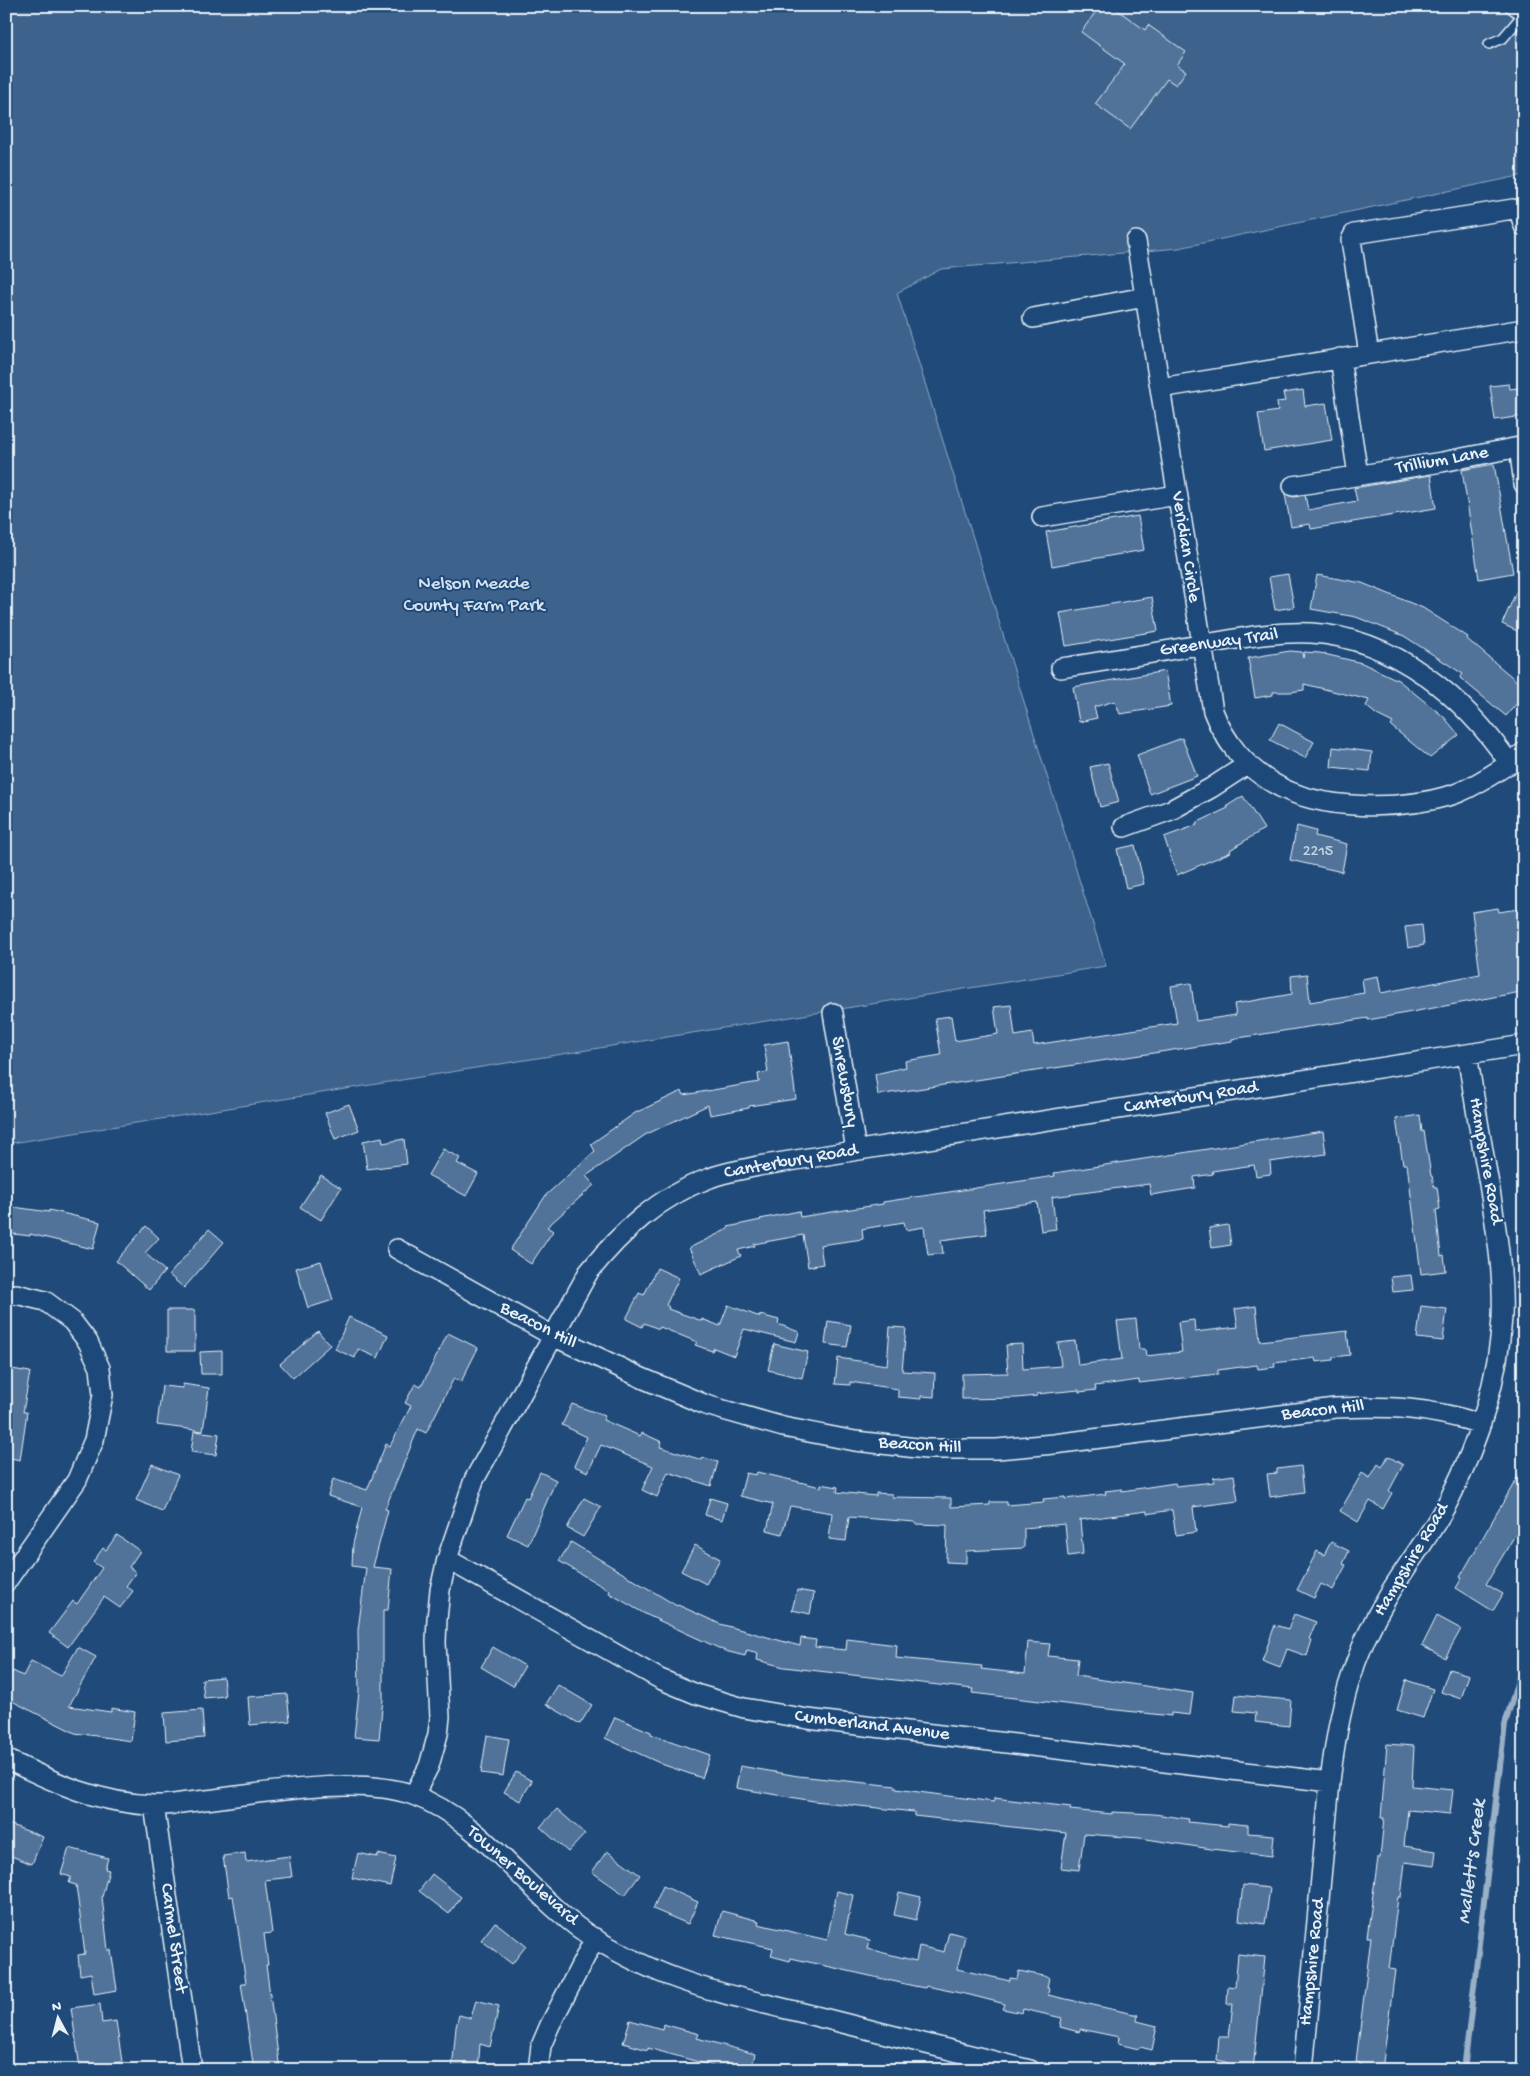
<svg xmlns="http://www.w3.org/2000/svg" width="1530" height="2076" font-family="'Gochi Hand',sans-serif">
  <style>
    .green { fill: #3c628c; stroke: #92aac2 }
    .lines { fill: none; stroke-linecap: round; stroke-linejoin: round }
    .stream { stroke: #9ab0c7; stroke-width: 6 }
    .building { fill: #517399; stroke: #e8f1f8 }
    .lane-casing { stroke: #e8f1f8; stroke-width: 12 }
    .street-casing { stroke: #e8f1f8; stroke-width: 22 }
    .lane { stroke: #1f4a7a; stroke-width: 9 }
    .street { stroke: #1f4a7a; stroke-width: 19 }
    .labels { text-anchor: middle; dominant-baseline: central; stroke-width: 4; stroke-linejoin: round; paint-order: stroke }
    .number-label { font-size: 16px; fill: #c2d2e0 }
    .street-label { font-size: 19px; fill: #e8f1f8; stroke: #1f4a7a }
    .park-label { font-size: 19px; fill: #d7e3ed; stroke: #1f4a7a }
    .water-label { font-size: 20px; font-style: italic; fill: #d4e1ec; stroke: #1f4a7a }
  </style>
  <rect width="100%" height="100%" fill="#1f4a7a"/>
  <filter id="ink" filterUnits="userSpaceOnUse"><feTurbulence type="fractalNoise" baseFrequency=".02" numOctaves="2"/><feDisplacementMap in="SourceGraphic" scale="10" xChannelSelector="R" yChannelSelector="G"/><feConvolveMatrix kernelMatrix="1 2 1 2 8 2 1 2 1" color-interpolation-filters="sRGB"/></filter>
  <g filter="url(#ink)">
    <path class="green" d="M6 6H1524V175L1179 248 941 269 897 293 1106 966 6 1144Z"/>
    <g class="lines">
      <path class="stream" d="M1464 2070 1505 1724 1524 1660"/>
    </g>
    <path class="building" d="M1100 6H1112L1145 30 1148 25 1186 52 1177 65 1186 71 1176 85 1167 79 1130 129 1095 104 1125 64 1081 32Z
      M1509 384 1510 389 1524 387V416L1495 420 1490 386Z
      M1303 390 1305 406 1326 403 1332 440 1264 451 1258 414 1278 411 1277 402 1285 401 1283 393Z
      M1494 464 1513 573 1479 579 1462 470Z
      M1431 475 1436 508 1311 529 1310 524 1291 527 1285 494 1294 497 1305 495 1308 510 1357 501 1354 488Z
      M1138 516 1144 550 1052 566 1046 532Z
      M1288 574 1294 607 1275 610 1269 577Z
      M1524 574V634L1502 624Z
      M1317 575 1362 583 1423 608 1468 637 1467 639 1524 687V695L1506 716 1460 678 1463 674 1404 636 1356 617 1311 609Z
      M1152 597 1158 631 1066 646 1060 613Z
      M1290 651 1302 652 1303 658 1304 652 1320 653 1362 663 1398 680 1444 717 1459 735 1430 758 1391 726 1393 723 1377 715 1366 706 1369 700 1304 684V690L1290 692H1273V695L1255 698 1248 658Z
      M1165 671 1171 706 1120 714 1115 701 1094 707 1097 718 1079 722 1073 687Z
      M1279 723 1314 742 1305 758 1270 740Z
      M1182 738 1197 776 1150 794 1137 755Z
      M1333 747 1372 752 1370 771 1331 767Z
      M1108 763 1119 802 1100 807 1090 767Z
      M1243 796 1264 829 1230 850 1231 852 1177 875 1164 837 1197 825 1196 823 1228 808 1227 806Z
      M1297 826 1316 831 1315 836 1347 844 1342 872 1290 860Z
      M1135 845 1144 884 1126 888 1117 849Z
      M1498 908 1499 912 1524 908V976H1518L1521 992 1368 1020V1018L1308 1027 1232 1039V1041L878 1095 875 1074 906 1067 905 1061 941 1055 935 1018 951 1016 955 1041 998 1034 994 1007 1011 1005 1015 1036 1032 1033 1034 1045 1177 1023 1171 986 1191 983 1196 1021 1236 1015 1234 1004 1292 994 1291 976 1307 974 1310 1002 1364 993 1362 979 1378 976 1381 993 1480 974 1472 912Z
      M1422 925 1424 945 1408 948 1405 927Z
      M788 1041 796 1099 749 1106V1108L710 1115 708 1105 645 1135 586 1176 594 1185 547 1227 553 1231 531 1264 510 1250 546 1195 595 1151 591 1144 635 1113 682 1091 684 1095 759 1082 758 1074 768 1072 764 1045Z
      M349 1104 359 1130 335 1139 325 1113Z
      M1420 1115 1422 1132 1424 1131 1431 1176H1432L1434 1187H1437L1440 1209 1436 1210 1441 1256 1444 1255 1446 1271 1421 1274 1407 1164H1403L1396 1119Z
      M1323 1131 1326 1154 1270 1162 1271 1174 1256 1176 1254 1165 1212 1171 1213 1174 1194 1177 1195 1188 1151 1195 1149 1184 1052 1197 1056 1229 1041 1231 1037 1202 983 1210 987 1234 941 1240 943 1253 928 1255 924 1227 906 1230 904 1222 862 1229 863 1239 820 1245 823 1264 808 1267 803 1235 754 1244 755 1246 738 1250 741 1256 701 1274 689 1248 728 1229V1227L761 1220 760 1219 799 1211 800 1217 883 1204V1202L1055 1176 1054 1173Z
      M382 1137 383 1143 404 1139 407 1164 367 1169 363 1141Z
      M443 1149 460 1158 457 1163 478 1174 466 1196 428 1175Z
      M321 1175 341 1188 321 1220 300 1207Z
      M6 1206 49 1212V1210L100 1222 93 1249 30 1234V1236L6 1233Z
      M1228 1225 1231 1245 1212 1248 1209 1228Z
      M146 1226 159 1238 145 1253 165 1271 149 1290 116 1261Z
      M209 1229 224 1242 184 1288 169 1275Z
      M321 1261 333 1300 308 1308 296 1268Z
      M657 1268 679 1278 666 1305 669 1307 668 1309 702 1321V1319L720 1326 728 1305 760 1317V1315L779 1320 778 1324 799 1332 796 1342 744 1329 734 1356 714 1348 712 1351 695 1345 697 1342 660 1327 659 1329 644 1323 642 1327 626 1319 639 1293 644 1295Z
      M1411 1275 1413 1290 1393 1292 1391 1277Z
      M1256 1306 1260 1341 1347 1331 1350 1355 1333 1357V1360L1316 1362 1315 1358 1274 1363 1275 1367 1258 1369 1257 1365 1218 1370V1374L1139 1383V1380L1095 1386 1096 1390 1079 1392V1390L1037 1394V1396L1017 1398 962 1399V1374L1008 1373 1006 1345 1022 1344 1023 1369 1061 1366 1058 1343 1075 1341 1078 1365 1122 1359 1117 1321 1136 1319 1139 1349H1145L1146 1356 1182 1352 1178 1322 1194 1320 1195 1332 1238 1327 1235 1309Z
      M1421 1306 1447 1309 1443 1341 1417 1338Z
      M167 1310H195V1351H167Z
      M349 1317 388 1335 378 1358 358 1349 355 1358 335 1349Z
      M828 1321 851 1325 847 1347 825 1344Z
      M890 1327 906 1328 902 1371 935 1373 934 1397 921 1396V1399L898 1397V1389L850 1382V1385L835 1384 838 1358 887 1365Z
      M318 1331 330 1345 293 1378 280 1364Z
      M448 1333 478 1348 461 1382 454 1378 426 1433 418 1429 385 1509 388 1510 373 1567 392 1569 388 1610H383V1699L379 1739 354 1737 359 1691 358 1630 366 1568 352 1566 353 1544 362 1507 328 1496 333 1479 367 1490 386 1444 390 1446 411 1406 405 1403 415 1384 421 1387Z
      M774 1344 808 1352 802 1378 768 1370Z
      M222 1351V1374H201L200 1352Z
      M6 1368 30 1372 23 1412H27L20 1460 6 1457Z
      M183 1384 209 1388 203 1431 157 1425 162 1386 183 1388Z
      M572 1404 605 1416 603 1420 640 1436 642 1433 662 1442 660 1447 702 1460V1457L718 1462 711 1486 668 1472 657 1497 642 1490 653 1466 601 1445 588 1472 574 1466 587 1437 562 1425Z
      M194 1431 219 1434 216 1455 191 1452Z
      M1388 1456 1403 1465 1389 1491 1392 1493 1383 1509 1370 1501 1358 1522 1340 1511 1362 1473 1370 1478 1378 1464 1382 1467Z
      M152 1464 178 1475 162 1511 136 1500Z
      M1301 1466 1304 1492 1270 1497 1267 1474 1277 1473V1469Z
      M1524 1466V1520L1486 1584 1503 1594 1493 1611 1456 1588 1462 1578 1460 1577Z
      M540 1472 556 1480 528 1545 507 1535 525 1497 528 1498Z
      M757 1472 821 1487V1484L838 1487 837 1492 876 1496V1493L892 1494V1497L951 1498V1507L990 1505V1502H1007V1505L1044 1502 1043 1499 1065 1497V1499L1106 1494 1105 1491 1122 1489V1491L1175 1483 1176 1486 1214 1482 1213 1478 1234 1475 1238 1501 1193 1507 1196 1532 1176 1535 1172 1510 1147 1514V1511L1080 1520 1083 1554 1068 1556 1065 1524 1024 1528V1548L966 1551V1563L946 1562 947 1525 915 1524V1522L849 1517 846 1541 829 1539 832 1513 790 1506 782 1534 767 1530 773 1504 740 1496 746 1473 756 1475Z
      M584 1498 601 1507 583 1537 567 1528Z
      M710 1498 727 1503 722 1520 705 1515Z
      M117 1535 140 1551 129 1567 136 1572 126 1586 133 1591 120 1608 104 1597 68 1647 49 1633 73 1601 77 1604 102 1568 93 1562 103 1548 106 1550Z
      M571 1542 677 1606 678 1605 720 1624 800 1646 801 1638 816 1640 815 1647 846 1650 847 1639 897 1645 896 1658 982 1666 981 1669 1025 1674 1028 1642 1050 1644 1048 1656 1078 1659 1076 1676 1193 1693 1190 1715 1171 1713V1716L1099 1708 972 1693 973 1689 784 1667 757 1660 758 1653 747 1650 745 1656 725 1651 645 1614 609 1593 610 1591 559 1561Z
      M1331 1542 1349 1551 1343 1564 1346 1565 1333 1590 1321 1584 1314 1598 1297 1590 1317 1551 1324 1555Z
      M695 1545 720 1559 706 1584 681 1571Z
      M797 1590 814 1593 810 1614 792 1610Z
      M1294 1614 1316 1622 1309 1639 1312 1640 1307 1656 1287 1649 1280 1668 1262 1661 1275 1625 1288 1629Z
      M1437 1616 1461 1629 1445 1658 1422 1646Z
      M78 1647 96 1657 69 1706 111 1712V1708L135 1712 131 1741 75 1733 6 1698V1683L13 1671 23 1676 31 1661 61 1676Z
      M493 1647 525 1666 513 1686 481 1667Z
      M1449 1669 1469 1675 1461 1699 1441 1692Z
      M223 1677 225 1696 204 1698 202 1679Z
      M1406 1680 1433 1689 1423 1718 1397 1710Z
      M558 1685 592 1705 580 1724 546 1704Z
      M287 1694 290 1721 250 1725 248 1697Z
      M1236 1695 1291 1700 1289 1726 1255 1722 1256 1713 1234 1711Z
      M202 1710 204 1738 166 1741 164 1713Z
      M615 1717 651 1732V1734L710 1755 702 1778 664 1765 605 1738Z
      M487 1735 509 1739 503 1776 481 1773Z
      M1387 1744 1414 1746 1412 1786 1453 1790 1450 1814 1408 1810 1404 1846 1436 1851 1434 1866 1405 1862 1401 1897H1398L1389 1969 1395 1970 1382 2070H1360V2063L1356 2062 1371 1937H1367L1378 1858H1380L1384 1818H1381Z
      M740 1766 798 1776 896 1786V1789L994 1802V1798L1071 1807 1070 1810 1112 1814V1812L1154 1814 1189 1819 1188 1822 1228 1826V1823L1248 1825V1833L1274 1835 1272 1856 1211 1849 1140 1838 1084 1834 1079 1870 1061 1868 1066 1833 914 1816V1812L814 1801 736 1788Z
      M516 1772 532 1781 520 1801 504 1792Z
      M557 1809 585 1834 568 1852 540 1827Z
      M6 1823 43 1837 32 1864 6 1854Z
      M69 1848 108 1858 105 1869 109 1870 102 1897 108 1950H111L117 1990 94 1994 91 1973 80 1975 78 1955 85 1954 76 1885 69 1883 71 1877 61 1874Z
      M607 1851 640 1875 625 1895 592 1872Z
      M245 1853 246 1862 289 1856 292 1877 265 1880 272 1933 264 1934 268 1965H266L280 2070H254L241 1983H246L233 1896 229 1897 223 1856Z
      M358 1853 377 1857 378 1854 396 1858 390 1886 352 1878Z
      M432 1874 461 1897 449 1914 419 1891Z
      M1243 1885 1270 1888 1265 1924 1239 1920Z
      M663 1886 698 1902 688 1924 653 1909Z
      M837 1891 853 1895 845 1934 870 1940 868 1949 916 1961 919 1946 944 1952 949 1932 965 1936 957 1969 1010 1981V1978L1017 1979 1019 1971 1049 1977 1047 1988H1049L1048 1995 1138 2015 1137 2021 1157 2026 1152 2050 1140 2047 1139 2049 1118 2044 1119 2037 1080 2029 1079 2032 1060 2027 1062 2018 1023 2009 1022 2013 1003 2009 1005 2004 970 1995 926 1986 925 1988 914 1986 791 1958 790 1961 771 1956 773 1948 715 1935 722 1911 759 1921 758 1924 827 1940Z
      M899 1892 921 1897 916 1920 894 1915Z
      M495 1922 526 1946 512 1964 481 1940Z
      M1238 1954 1265 1957 1253 2070H1226L1227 2062 1217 2060 1219 2037H1229L1233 2004H1227L1228 1986 1235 1987Z
      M476 2000 499 2006 490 2047 480 2044 478 2070H452L456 2027 459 2015 471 2018Z
      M100 2004 102 2023 116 2021 122 2062 80 2068 71 2008Z
      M630 2020 662 2029 663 2024 699 2034 697 2038 755 2054 751 2070H711L713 2066 648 2048V2050L623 2043Z"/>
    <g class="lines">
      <g class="lane-casing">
        <path id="lane" d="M1509 6 1524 18
          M1489 44 1503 38 1521 17"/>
      </g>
      <g class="street-casing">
        <path id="street" d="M1136 241 1160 388
          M1033 318 1145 297
          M1524 329 1160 388 1213 711C1224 740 1245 767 1273 783 1320 812 1401 810 1452 795 1471 789 1509 765 1524 752
          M1369 354 1351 240 1354 234 1513 209 1519 211 1524 226
          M1340 358 1358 475
          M1293 486 1442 462 1519 447 1524 484
          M1042 517 1177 495
          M1061 668C1107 661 1153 653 1199 645 1237 639 1273 631 1311 633 1395 638 1465 698 1510 764
          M1124 827 1171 810 1211 788 1248 764
          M833 1013 856 1150
          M397 1249 553 1336 642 1378 706 1405 783 1427 855 1441 926 1449H997L1054 1444 1335 1408C1391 1406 1427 1407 1481 1424
          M6 1296 16 1294 45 1301 72 1321 88 1342 100 1368 103 1395 94 1440 77 1480 6 1582
          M447 1559 660 1679 696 1694 744 1708 808 1719 1330 1782
          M6 1759C53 1782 100 1804 154 1805 168 1806 183 1802 198 1801 258 1794 357 1775 413 1795 487 1822 530 1899 595 1939 619 1953 650 1969 675 1978 720 1995 769 2004 815 2016 887 2034 958 2052 1030 2070
          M414 1795 429 1766 438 1734 440 1717 436 1642 437 1619 440 1590 447 1559 474 1480 588 1273C621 1232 659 1196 710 1178 725 1172 742 1170 758 1166L1524 1045
          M154 1805 192 2070
          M538 2070 541 2046 550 2025 595 1938
          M1303 2070 1330 1782C1338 1714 1351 1656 1388 1596 1407 1564 1433 1532 1450 1498 1478 1442 1498 1381 1502 1318 1504 1273 1496 1228 1489 1184 1481 1141 1474 1097 1467 1054"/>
      </g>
      <use href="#lane" class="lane"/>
      <use href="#street" class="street"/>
    </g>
  </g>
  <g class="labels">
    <g class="number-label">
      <text x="1318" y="852">2215</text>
    </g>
    <g class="street-label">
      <text transform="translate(1442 461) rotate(-10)">Trillium Lane</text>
      <text transform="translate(1185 547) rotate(81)">Veridian Circle</text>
      <text transform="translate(1219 643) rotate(-8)">Greenway Trail</text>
      <text transform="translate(844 1082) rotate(80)">Shrewsbury</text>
      <text transform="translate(1191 1098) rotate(-9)">Canterbury Road</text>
      <text transform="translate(1485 1161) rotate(80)">Hampshire Road</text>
      <text transform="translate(791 1162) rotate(-10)">Canterbury Road</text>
      <text transform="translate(538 1326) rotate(27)">Beacon Hill</text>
      <text transform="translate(1323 1411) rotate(-6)">Beacon Hill</text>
      <text transform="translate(920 1446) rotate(4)">Beacon Hill</text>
      <text transform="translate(1412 1560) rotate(-59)">Hampshire Road</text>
      <text transform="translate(872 1726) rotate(7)">Cumberland Avenue</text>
      <text transform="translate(522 1876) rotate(41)">Towner Boulevard</text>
      <text transform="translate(173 1938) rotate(82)">Carmel Street</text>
      <text transform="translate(1313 1962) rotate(-84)">Hampshire Road</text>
    </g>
    <g class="park-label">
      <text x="474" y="584">Nelson Meade<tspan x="474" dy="22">County Farm Park</tspan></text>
    </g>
    <g class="water-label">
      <text transform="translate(1473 1862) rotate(-83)">Mallett's Creek</text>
    </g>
  </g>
  <rect width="1530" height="2076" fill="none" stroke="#1f4a7a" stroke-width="25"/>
  <rect x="12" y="12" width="1505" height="2051" fill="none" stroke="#e8f1f8" stroke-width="2" filter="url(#ink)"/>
  <g transform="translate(58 2018) rotate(353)" stroke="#1f4a7a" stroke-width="4" paint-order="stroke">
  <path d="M0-4L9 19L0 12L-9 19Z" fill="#e8f1f8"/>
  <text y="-8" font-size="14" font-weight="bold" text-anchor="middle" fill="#e8f1f8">N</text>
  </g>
</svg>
